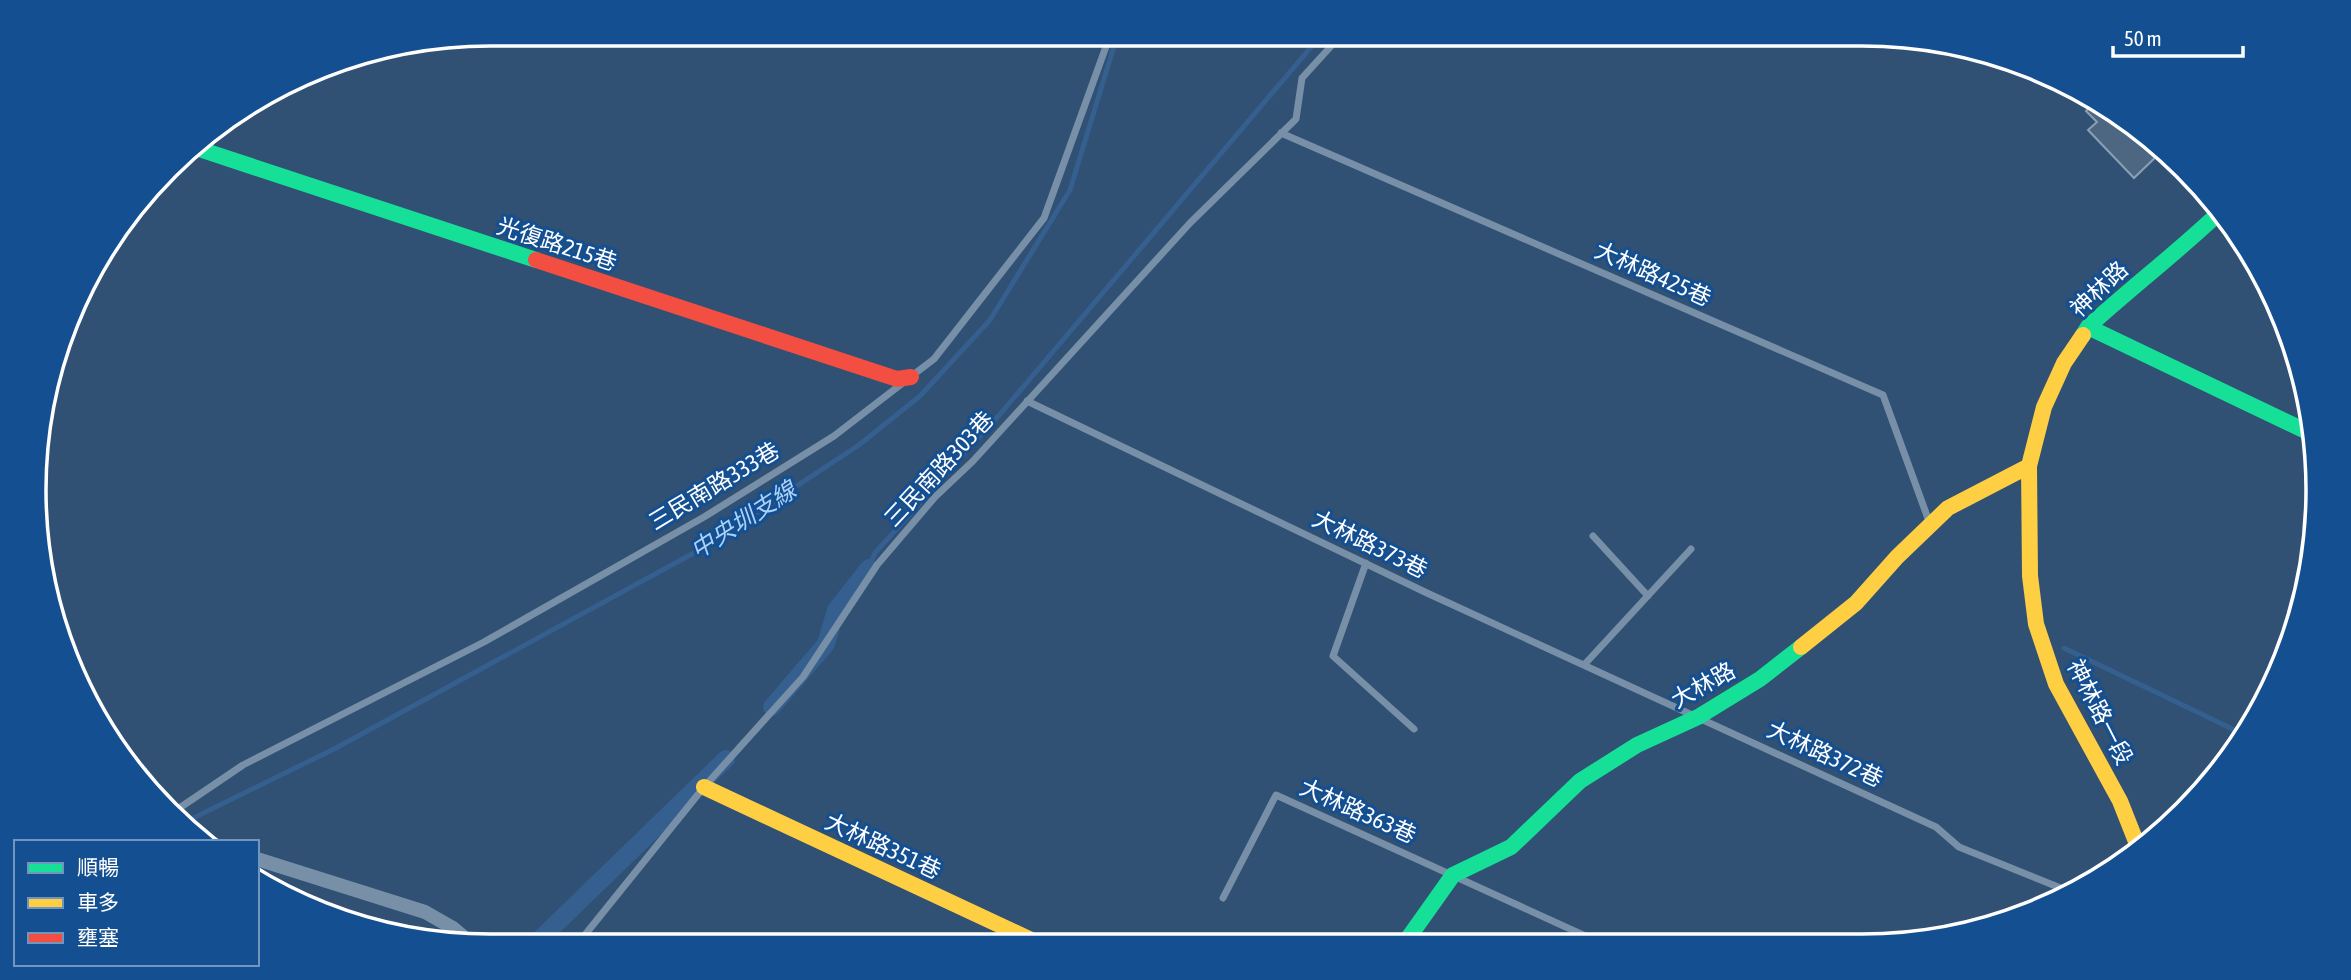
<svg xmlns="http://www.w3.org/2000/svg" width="2351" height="980" font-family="'Asap Condensed','Noto Sans TC',sans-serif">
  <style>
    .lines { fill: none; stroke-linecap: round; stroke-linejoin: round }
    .stream { stroke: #355f8e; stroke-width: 5 }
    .canal { stroke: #355f8e; stroke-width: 18 }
    .building { fill: #4d6783; stroke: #8ca0b5; stroke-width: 2 }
    .lane { stroke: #778fa7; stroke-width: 7 }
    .street { stroke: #778fa7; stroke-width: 14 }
    .fast { stroke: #16e098; stroke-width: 16 }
    .slow { stroke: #ffcf43; stroke-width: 16 }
    .jam { stroke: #f24e42; stroke-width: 16 }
    .labels { text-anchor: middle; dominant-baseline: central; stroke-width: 6; stroke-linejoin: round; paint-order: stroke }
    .street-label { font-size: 23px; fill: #fff; stroke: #134f91 }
    .water-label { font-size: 24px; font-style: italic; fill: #abd2f9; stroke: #134f91 }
    .rim { fill: none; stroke: #fff; stroke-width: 3.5 }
  </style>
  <rect width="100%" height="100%" fill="#305074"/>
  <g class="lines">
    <path class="stream" d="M869 568 875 553 1001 413 1323 33
      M2064 648 2245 735
      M185 822 336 748 701 549 859 445 920 396 990 320 1070 190 1115 43V33"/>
    <path class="canal" d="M772 707 826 644 836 610 869 568
      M532 947 726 759"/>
  </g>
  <path class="building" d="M2098 100 2164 149 2134 178 2088 130 2097 122 2086 111Z"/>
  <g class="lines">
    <path class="lane" d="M1281 133 1883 395 1930 524
      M913 375 934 359 1044 218 1108 41V33
      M1027 401 1427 593 1936 827 1959 847 2073 893
      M1593 536 1648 596
      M1366 563 1333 656 1414 729
      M1584 665 1691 549
      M175 811 243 765 484 642 704 517 834 436 904 382
      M1223 898 1276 795 1603 944
      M573 947 584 936 704 787 803 677 877 565 935 497 973 461 1190 223 1296 119 1302 78 1343 33"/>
    <path class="street" d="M202 841 205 842
      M257 859 425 912 453 928 472 944"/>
    <path class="fast" d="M190 146 536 260
      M2088 327 2312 434
      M2083 335 2088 327C2132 287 2179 251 2222 210
      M1404 944 1453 875 1511 847 1580 781 1637 745 1698 717 1760 679 1801 647"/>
    <path class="slow" d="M2083 335 2064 363 2044 407 2029 466 2030 576 2036 624 2056 684 2120 801 2139 849
      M1801 647 1856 603 1897 557 1948 508 2029 466
      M704 787 1042 945"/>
    <path class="jam" d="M536 260 897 379 911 377"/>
  </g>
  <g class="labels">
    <g class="street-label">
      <text transform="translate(557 244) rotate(18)">光復路215巷</text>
      <text transform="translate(1653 274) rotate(24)">大林路425巷</text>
      <text transform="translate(2099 289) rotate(-43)">神林路</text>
      <text transform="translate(939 469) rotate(-47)">三民南路303巷</text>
      <text transform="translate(714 486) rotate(-31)">三民南路333巷</text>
      <text transform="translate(1370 544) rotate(26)">大林路373巷</text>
      <text transform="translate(1703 685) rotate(-29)">大林路</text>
      <text transform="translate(2100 712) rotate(63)">神林路一段</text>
      <text transform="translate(1825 754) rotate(25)">大林路372巷</text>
      <text transform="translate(1358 811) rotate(24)">大林路363巷</text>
      <text transform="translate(883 846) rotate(25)">大林路351巷</text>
    </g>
    <g class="water-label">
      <text transform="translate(743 520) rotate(-33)">中央圳支線</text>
    </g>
  </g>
  <path d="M0 0H2351V980H0ZM490 46H1862A444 444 0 0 1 2306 490V490A444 444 0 0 1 1862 934H490A444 444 0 0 1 46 490V490A444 444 0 0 1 490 46Z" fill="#134f91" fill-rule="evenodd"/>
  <path class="rim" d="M490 46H1862A444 444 0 0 1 2306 490V490A444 444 0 0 1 1862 934H490A444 444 0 0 1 46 490V490A444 444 0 0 1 490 46Z"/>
  <rect x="14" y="840" width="245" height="126" fill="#134f91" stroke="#7195bd" stroke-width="2"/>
  <rect x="28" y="863" width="35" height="10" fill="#16e098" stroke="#7195bd" stroke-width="2"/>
  <text x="77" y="875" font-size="21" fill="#ffffff">順暢</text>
  <rect x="28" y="898" width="35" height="10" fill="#ffcf43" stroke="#7195bd" stroke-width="2"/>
  <text x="77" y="910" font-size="21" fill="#ffffff">車多</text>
  <rect x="28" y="933" width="35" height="10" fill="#f24e42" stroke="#7195bd" stroke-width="2"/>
  <text x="77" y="945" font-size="21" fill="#ffffff">壅塞</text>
  <path d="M2113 46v10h130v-10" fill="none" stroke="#ffffff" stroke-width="3.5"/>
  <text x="2124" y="46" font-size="21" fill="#ffffff" stroke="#134f91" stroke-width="5" paint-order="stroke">50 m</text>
</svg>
